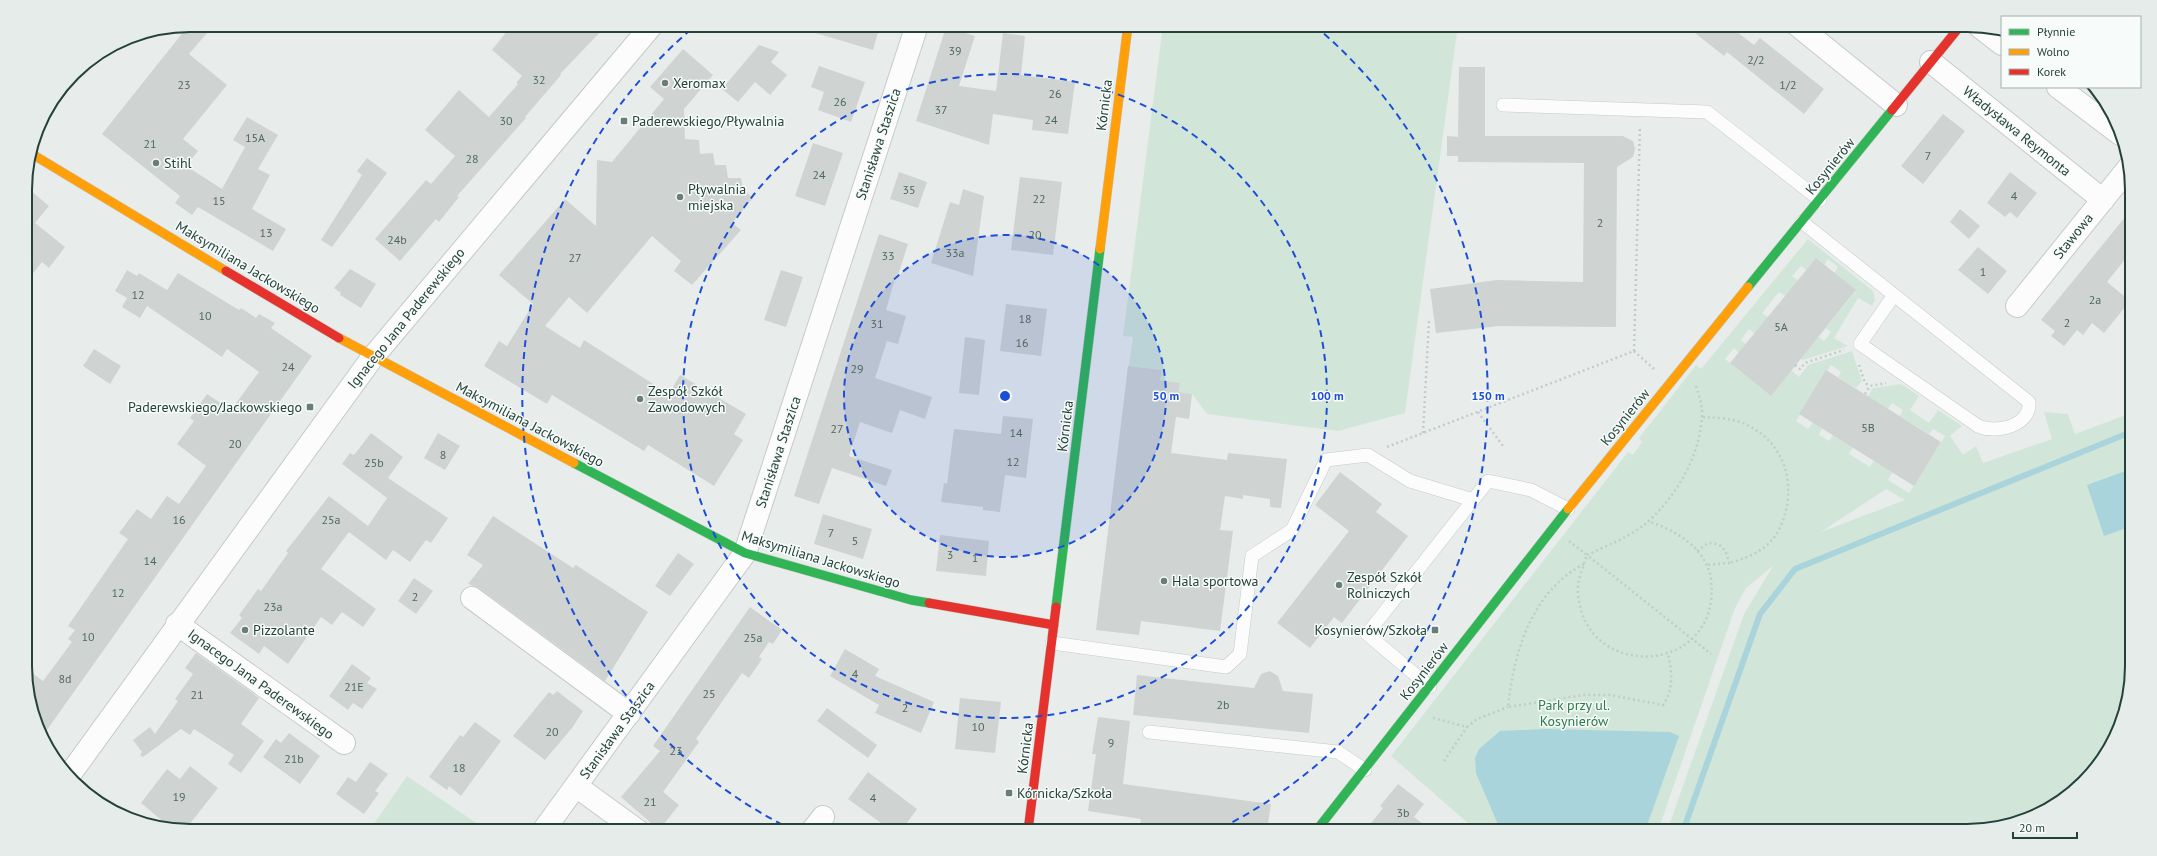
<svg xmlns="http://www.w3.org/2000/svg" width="2157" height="856" font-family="'PT Sans',sans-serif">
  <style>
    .green { fill: #d1e6d8; fill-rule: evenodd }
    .water { fill: #a9d4db }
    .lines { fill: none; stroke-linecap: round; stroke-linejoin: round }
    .stream { stroke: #a9d4db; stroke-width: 6 }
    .building { fill: #cfd4d2 }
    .lane-casing { stroke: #c5cac8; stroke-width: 14 }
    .street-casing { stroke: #c5cac8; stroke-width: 24 }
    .fast-casing { stroke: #c3cbc8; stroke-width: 10 }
    .slow-casing { stroke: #c3cbc8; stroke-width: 10 }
    .jam-casing { stroke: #c3cbc8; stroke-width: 10 }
    .path { stroke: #c3ccca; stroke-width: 2.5; stroke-dasharray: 2 3; stroke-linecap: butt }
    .lane { stroke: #fcfcfc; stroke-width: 13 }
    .street { stroke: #fcfcfc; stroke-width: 22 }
    .fast { stroke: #30b455; stroke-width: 9 }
    .slow { stroke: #ff9f0a; stroke-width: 9 }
    .jam { stroke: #e5322d; stroke-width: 9 }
    .ring { fill: none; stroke: #1d4ed8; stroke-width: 2; stroke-dasharray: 7 5 }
    .poi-dot { fill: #697e78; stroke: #f7fbf9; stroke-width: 1.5 }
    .labels { text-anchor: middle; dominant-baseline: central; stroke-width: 3; stroke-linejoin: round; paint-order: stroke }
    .number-label { font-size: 12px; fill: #506761 }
    .poi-label { font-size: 14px; fill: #24423a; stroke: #f7fbf9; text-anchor: start }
    .street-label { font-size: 14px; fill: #24423a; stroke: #f7fbf9 }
    .park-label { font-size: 14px; fill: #2d7a4b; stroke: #f7fbf9 }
    .rim { fill: none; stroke: #24423a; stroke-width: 2 }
    .centre { fill: #1d4ed8; stroke: #f7fbf9; stroke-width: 2 }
    .ring-label { font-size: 12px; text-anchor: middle; font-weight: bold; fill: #1d4ed8; stroke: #f7fbf9; stroke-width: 3; stroke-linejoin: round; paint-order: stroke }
  </style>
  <rect width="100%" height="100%" fill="#e8edeb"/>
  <path class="green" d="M1163 25H1458L1405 413 1338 431 1207 414 1192 394 1179 392 1180 383 1160 380 1161 370 1129 366 1133 337 1123 336Z
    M1808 239 1873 291 1875 300 1872 306 1858 298 1834 338 1848 346 1803 360 1799 357 1803 325 1824 341 1831 332 1826 328 1856 291 1834 273 1838 267 1828 259 1824 265 1807 270 1801 266 1792 276 1798 281 1785 296 1779 292 1762 313 1768 317 1755 334 1749 329 1741 340 1746 344 1739 353 1734 348 1725 359 1771 396 1791 370 1799 377 1808 365 1852 351 1862 381 1856 388 1838 377 1841 372 1831 365 1796 421 1808 429 1813 422 1822 428 1819 435 1829 441 1833 435 1853 447 1849 454 1870 467 1874 460 1893 472 1888 480 1909 493 1945 436 1933 429 1929 434 1900 416 1903 410 1892 403 1877 425 1867 398 1873 388 1901 384 1919 396 1910 410 1929 423 1938 410 1962 426 1950 436 1963 455 1976 446 1983 463 2052 439 2044 412 2068 414 2075 434 2131 413 2132 666 2123 719 2098 766 2067 797 2020 822 1977 831H1667L1744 614 1773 566 1746 588 1735 608 1658 831H1477L1391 756 1628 452 1633 455 1642 442 1639 438 1696 365 1701 369ZM1886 489 1905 500 1821 532Z
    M407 776 488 831H369Z"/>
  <path class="water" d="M2131 469 2132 526 2104 536 2087 485Z
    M1545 729 1670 732 1679 736 1645 831H1502L1499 827 1476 773 1475 758 1479 749 1500 731Z"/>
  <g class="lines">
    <path class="stream" d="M1683 831 1760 614 1795 569 2131 432"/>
  </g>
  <path class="building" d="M214 25 189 54 227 85 183 139 198 151 186 166 222 189 245 147 233 140 247 117 278 135 258 169 270 175 252 209 286 229 273 251 198 207 192 215 175 203 180 196 102 134 188 26Z
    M512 25H607L560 74 561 75 525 117 526 118 457 196 459 197 439 222 436 219 400 261 375 239 426 180 431 184 455 156 425 130 459 90 489 117 518 84 516 83 522 76 492 50Z
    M805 25H880L873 50 805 30Z
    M1685 25H1728L1754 45 1760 38 1824 89 1804 114 1727 52 1724 56Z
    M946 27 975 36 959 86 996 91 1003 33 1025 36 1021 75 1075 82 1068 134 1032 130 1033 120 993 114 989 145 916 121Z
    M759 45 779 52 771 62 787 75 770 95 755 82 738 102 722 89Z
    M683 49 713 75 684 109 685 139 699 140 700 154 713 153 715 165H726L728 178H741L743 189 753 198 732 223 741 230 692 285 674 271 681 261 652 236 587 313 569 297 545 326 580 348 584 340 669 394 680 375 746 414 734 434 743 440 714 486 648 445 644 451 552 395 547 404 484 366 499 341 507 346 533 304 499 275 565 199 596 226 597 160 612 162 664 99 650 87Z
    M819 66 865 82 851 122 818 110 824 92 811 87Z
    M1459 67H1485V136H1623L1633 141 1635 149 1633 157 1617 167 1616 327 1499 326 1436 333 1430 289 1497 280 1583 282 1584 163 1458 162V156H1447V136L1458 137Z
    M1943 114 1965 131 1923 184 1901 166Z
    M813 143 843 153 825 206 795 196Z
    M367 158 387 173 332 247 321 240 362 175 357 171Z
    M899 172 927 182 918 208 890 199Z
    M2010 172 2037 193 2017 218 2010 212 2005 217 1987 203Z
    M1020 177 1062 182 1053 255 1011 250Z
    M25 186 49 206 35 223 65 247 49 268 42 262 26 282Z
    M963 189 984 196 973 276 931 263 950 202 959 205Z
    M1960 209 1980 226 1969 239 1950 222Z
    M2131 210V252L2107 282 2130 301 2104 333 2092 323 2083 335 2077 330 2064 346 2051 336 2055 331 2041 320Z
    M879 234 908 244 898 275H896L886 310 906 316 898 344 887 341 875 378 932 397 925 419 900 410 892 433 860 422 849 456 892 470 886 486 832 468 819 504 794 496Z
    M1978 247 2007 271 1988 294 1958 270Z
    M1816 258 1856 290 1771 396 1730 363Z
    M350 269 376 284 361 308 340 295 341 293 334 288Z
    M127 270 137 276 139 273 167 290 178 273 239 310 241 308 256 318 259 314 275 323 271 328 312 356 42 737 28 698V670L43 681 72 642 68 639 75 630 68 626 128 539 119 533 137 509 151 519 167 496 179 504 206 466 177 444 194 421 190 418 207 394 231 410 259 372 227 349 222 357 147 306 140 318 122 307 127 298 115 291Z
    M781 270 803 277 786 327 764 320Z
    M1006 304 1047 309 1041 356 1000 351Z
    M965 337 985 340 979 395 959 393Z
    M94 349 121 366 110 384 83 366Z
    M1128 366 1162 370 1160 380 1180 383 1179 392 1192 394 1189 419 1176 417 1171 453 1227 460 1228 453 1287 459 1281 508 1270 507V499L1243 495V499L1225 496 1220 530 1233 531 1220 631 1141 621 1139 635 1096 630Z
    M1826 370 1941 442 1914 486 1799 414Z
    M1003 416 1033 419 1026 478 1005 475 1000 512 983 510V507L941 502 944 483 947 484 954 429 1001 434Z
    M371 433 403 457 388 478 448 518 431 543 426 540 410 562 393 550 386 560 349 532 321 569 376 609 363 627 342 612 332 625 321 617 288 664 264 646 259 654 230 633 242 618 239 615 258 589 261 591 288 553 286 551 329 496 368 526 387 498 342 464 350 453 354 455Z
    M438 433 460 446 445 470 424 458Z
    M1340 472 1382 504 1376 512 1408 536 1342 623 1334 617 1310 648 1277 623 1349 531 1315 505Z
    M823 514 872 529 863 559 814 544Z
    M493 516 573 568 576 565 648 612 605 681 479 588 468 584 483 565 467 555Z
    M940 535 989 541 986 576 936 571Z
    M678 553 694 564 670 596 655 586Z
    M414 578 433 591 416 614 398 601Z
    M750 607 782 630 773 644 769 642 759 657 762 659 749 678 742 673 696 739 699 742 663 792 679 805 659 830 621 797 660 751 653 746Z
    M845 649 879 669 875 676 934 702 921 733 875 713 879 705 830 676Z
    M196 653 259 698 241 724 264 741 241 773 228 764 234 755 194 729 190 735 181 729 143 757 140 755 142 752 133 740 150 727 155 734 178 701 175 699 193 674 185 668Z
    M352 664 371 678 367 683 377 689 362 709 353 703 348 710 329 696Z
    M1270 671 1278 676 1283 691 1313 694 1309 733 1133 715 1137 675 1254 688 1261 674Z
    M557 691 583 711 572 728 545 760 513 736 549 692 553 695Z
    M960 698 1001 702 995 753 955 749Z
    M827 708 877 745 868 758 817 721Z
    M1098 717 1130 721 1123 784 1271 804 1267 831H1139L1141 819 1088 811 1096 754H1092Z
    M475 722 501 741 461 796 449 786 447 790 429 777 460 735 463 737Z
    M289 733 320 756 300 784 263 757 276 739 281 743Z
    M370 762 388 774 375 791 379 793 364 814 336 794 348 777 356 782Z
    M190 766 218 788 185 830 171 828 141 803 167 769 180 779Z
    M868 772 917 809 901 831H892L848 799Z
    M1398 784 1424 804 1414 817 1432 831H1365L1383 808 1380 806Z"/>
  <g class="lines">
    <g class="lane-casing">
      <path id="lane" d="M1503 105 1707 112 1820 200
        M1802 222 2029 402C2031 426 1996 434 1978 426L1860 344 1894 295
        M1052 643 1226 667 1240 654 1252 556 1292 530 1326 460 1368 455 1410 481 1473 500
        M1430 687 1367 634 1488 481 1531 490 1568 509
        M1149 732 1338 752 1365 770"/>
    </g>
    <g class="street-casing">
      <path id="street" d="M1797 25 1896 105
        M1980 27 2002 44
        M1931 62 2103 200
        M2058 87 2120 134
        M2017 306 2130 166
        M472 598 629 714
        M177 624 344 743
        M68 777 372 358 652 25
        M576 786 638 831
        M543 831 745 553 917 25
        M812 831 823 817"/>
    </g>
    <g class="fast-casing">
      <path id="fast" d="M1748 287 1892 110
        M574 463 745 553 911 600 929 603
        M1056 607 1100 249
        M1316 831 1568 509"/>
    </g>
    <g class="slow-casing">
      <path id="slow" d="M32 154 226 271
        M1100 249 1128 25
        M339 338 574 463
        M1568 509 1748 287"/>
    </g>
    <g class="jam-casing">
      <path id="jam" d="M1892 110 1961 25
        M226 271 339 338
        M929 603 1054 625
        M1028 831 1056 607"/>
    </g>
    <path class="path" d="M1634 351 1640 126
      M1795 365 1800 369 1805 363 1844 350
      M1859 365 1865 383 1870 386
      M1696 386C1699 396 1703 406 1702 416 1700 457 1675 499 1644 525 1627 538 1606 546 1587 555L1711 654
      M1865 394 1870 386 1886 383
      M1478 412 1503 446
      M1703 417C1717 418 1734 418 1747 425 1782 442 1795 478 1785 514 1782 524 1778 534 1771 541 1760 553 1744 559 1729 563
      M1423 433 1429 320
      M1387 447 1634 351 1654 369
      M1569 541 1587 555C1583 568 1577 580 1578 593 1584 683 1722 676 1711 580 1707 548 1675 530 1648 521
      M1697 551 1708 543C1723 543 1726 550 1729 563L1706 565
      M1584 564C1531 592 1514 652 1508 707L1583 695H1610L1663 705C1674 689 1672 672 1668 654
      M1433 718 1467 727 1477 719 1508 707
      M1444 761 1467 727"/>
    <use href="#lane" class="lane"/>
    <use href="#street" class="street"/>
    <use href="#fast" class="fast"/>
    <use href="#slow" class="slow"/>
    <use href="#jam" class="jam"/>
  </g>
  <circle cx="1005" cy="396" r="161" fill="#1d4ed8" fill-opacity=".12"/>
  <g class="ring">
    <circle cx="1005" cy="396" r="161"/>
    <circle cx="1005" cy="396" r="322"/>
    <path d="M793 830A483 483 0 0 1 695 26M1315 26A483 483 0 0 1 1217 830"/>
  </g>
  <g class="poi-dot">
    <circle cx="665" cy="83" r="4"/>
    <rect x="620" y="117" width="8" height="8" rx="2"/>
    <circle cx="156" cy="163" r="4"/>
    <circle cx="680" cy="197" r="4"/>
    <circle cx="640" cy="399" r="4"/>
    <rect x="306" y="403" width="8" height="8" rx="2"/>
    <circle cx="1164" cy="581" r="4"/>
    <circle cx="1339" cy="585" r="4"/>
    <circle cx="245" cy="630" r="4"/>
    <rect x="1431" y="626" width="8" height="8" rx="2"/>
    <rect x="1005" y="789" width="8" height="8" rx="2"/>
  </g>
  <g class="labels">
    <g class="number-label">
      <text x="955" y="50">39</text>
      <text x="1756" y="59">2/2</text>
      <text x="539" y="79">32</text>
      <text x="184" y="84">23</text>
      <text x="1788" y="84">1/2</text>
      <text x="1055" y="93">26</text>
      <text x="840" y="101">26</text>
      <text x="941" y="109">37</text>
      <text x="1051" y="119">24</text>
      <text x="506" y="120">30</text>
      <text x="255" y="137">15A</text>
      <text x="150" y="143">21</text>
      <text x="1928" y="155">7</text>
      <text x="472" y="158">28</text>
      <text x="819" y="174">24</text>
      <text x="909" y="189">35</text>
      <text x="2014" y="195">4</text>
      <text x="1039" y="198">22</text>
      <text x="219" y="200">15</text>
      <text x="1600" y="222">2</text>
      <text x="266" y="232">13</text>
      <text x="1035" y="234">20</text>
      <text x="397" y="239">24b</text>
      <text x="955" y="252">33a</text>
      <text x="888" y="255">33</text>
      <text x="575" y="257">27</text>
      <text x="1983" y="271">1</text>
      <text x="138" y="294">12</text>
      <text x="2095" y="299">2a</text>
      <text x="205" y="315">10</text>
      <text x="1025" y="318">18</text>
      <text x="2067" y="322">2</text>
      <text x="877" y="323">31</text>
      <text x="1781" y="326">5A</text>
      <text x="1022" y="342">16</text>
      <text x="288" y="366">24</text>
      <text x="857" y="368">29</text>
      <text x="1868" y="427">5B</text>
      <text x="837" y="428">27</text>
      <text x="1016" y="432">14</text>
      <text x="235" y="443">20</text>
      <text x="443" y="454">8</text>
      <text x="1013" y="461">12</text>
      <text x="374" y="462">25b</text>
      <text x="179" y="519">16</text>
      <text x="331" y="519">25a</text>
      <text x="831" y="532">7</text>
      <text x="855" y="540">5</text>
      <text x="950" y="554">3</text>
      <text x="975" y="557">1</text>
      <text x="150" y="560">14</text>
      <text x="118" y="592">12</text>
      <text x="415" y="596">2</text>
      <text x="273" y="606">23a</text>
      <text x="88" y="636">10</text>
      <text x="753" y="637">25a</text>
      <text x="855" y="673">4</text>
      <text x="65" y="678">8d</text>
      <text x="354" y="686">21E</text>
      <text x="709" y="693">25</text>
      <text x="197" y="694">21</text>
      <text x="1223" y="704">2b</text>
      <text x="905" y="707">2</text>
      <text x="978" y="726">10</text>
      <text x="552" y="731">20</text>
      <text x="1111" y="742">9</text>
      <text x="676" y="750">23</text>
      <text x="294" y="758">21b</text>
      <text x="459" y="767">18</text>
      <text x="179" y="796">19</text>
      <text x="873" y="797">4</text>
      <text x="650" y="801">21</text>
      <text x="1403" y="812">3b</text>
    </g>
    <g class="poi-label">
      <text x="673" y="83">Xeromax</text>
      <text x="632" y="121">Paderewskiego/Pływalnia</text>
      <text x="164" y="163">Stihl</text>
      <text x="688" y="189">Pływalnia<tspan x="688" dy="16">miejska</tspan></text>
      <text x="648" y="391">Zespół Szkół<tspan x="648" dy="16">Zawodowych</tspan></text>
      <text x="302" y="407" text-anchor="end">Paderewskiego/Jackowskiego</text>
      <text x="1347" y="577">Zespół Szkół<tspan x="1347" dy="16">Rolniczych</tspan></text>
      <text x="1172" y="581">Hala sportowa</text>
      <text x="253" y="630">Pizzolante</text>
      <text x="1427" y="630" text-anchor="end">Kosynierów/Szkoła</text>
      <text x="1017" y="793">Kórnicka/Szkoła</text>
    </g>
    <g class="street-label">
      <text transform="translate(1104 105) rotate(-83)">Kórnicka</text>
      <text transform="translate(2017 131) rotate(39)">Władysława Reymonta</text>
      <text transform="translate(878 144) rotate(-72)">Stanisława Staszica</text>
      <text transform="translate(1830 166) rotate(-51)">Kosynierów</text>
      <text transform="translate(2073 236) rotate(-51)">Stawowa</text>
      <text transform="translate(248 267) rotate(31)">Maksymiliana Jackowskiego</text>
      <text transform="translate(406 318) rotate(-51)">Ignacego Jana Paderewskiego</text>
      <text transform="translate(1625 417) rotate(-51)">Kosynierów</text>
      <text transform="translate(530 424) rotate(28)">Maksymiliana Jackowskiego</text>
      <text transform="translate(1065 426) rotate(-83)">Kórnicka</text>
      <text transform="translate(778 452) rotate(-72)">Stanisława Staszica</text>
      <text transform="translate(821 559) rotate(17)">Maksymiliana Jackowskiego</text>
      <text transform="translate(1424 671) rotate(-52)">Kosynierów</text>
      <text transform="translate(261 684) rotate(36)">Ignacego Jana Paderewskiego</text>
      <text transform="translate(617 730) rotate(-54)">Stanisława Staszica</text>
      <text transform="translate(1025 748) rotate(-83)">Kórnicka</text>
    </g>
    <g class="park-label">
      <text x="1574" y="705">Park przy ul.<tspan x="1574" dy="16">Kosynierów</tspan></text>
    </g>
  </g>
  <path d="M0 0H2157V856H0ZM190 32H1967A158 158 0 0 1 2125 190V666A158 158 0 0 1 1967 824H190A158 158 0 0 1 32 666V190A158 158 0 0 1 190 32Z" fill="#e6ecea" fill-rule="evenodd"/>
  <path class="rim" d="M190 32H1967A158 158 0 0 1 2125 190V666A158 158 0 0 1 1967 824H190A158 158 0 0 1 32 666V190A158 158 0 0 1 190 32Z"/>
  <circle cx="1005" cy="396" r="6" class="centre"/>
  <g class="ring-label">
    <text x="1166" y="400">50 m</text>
    <text x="1327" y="400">100 m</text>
    <text x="1488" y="400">150 m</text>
  </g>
  <rect x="2001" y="16" width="140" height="72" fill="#f7fbf9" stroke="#a3b1ad"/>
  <rect x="2009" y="29" width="20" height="6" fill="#30b455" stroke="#a3b1ad"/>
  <text x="2037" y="36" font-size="12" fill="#24423a">Płynnie</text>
  <rect x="2009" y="49" width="20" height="6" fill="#ff9f0a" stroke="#a3b1ad"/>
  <text x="2037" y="56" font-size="12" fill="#24423a">Wolno</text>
  <rect x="2009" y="69" width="20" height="6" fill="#e5322d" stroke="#a3b1ad"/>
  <text x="2037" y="76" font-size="12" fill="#24423a">Korek</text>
  <path d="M2013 832v6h64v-6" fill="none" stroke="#24423a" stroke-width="2"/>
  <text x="2019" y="832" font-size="12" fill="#24423a" stroke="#f7fbf9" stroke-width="3" paint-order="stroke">20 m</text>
</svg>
